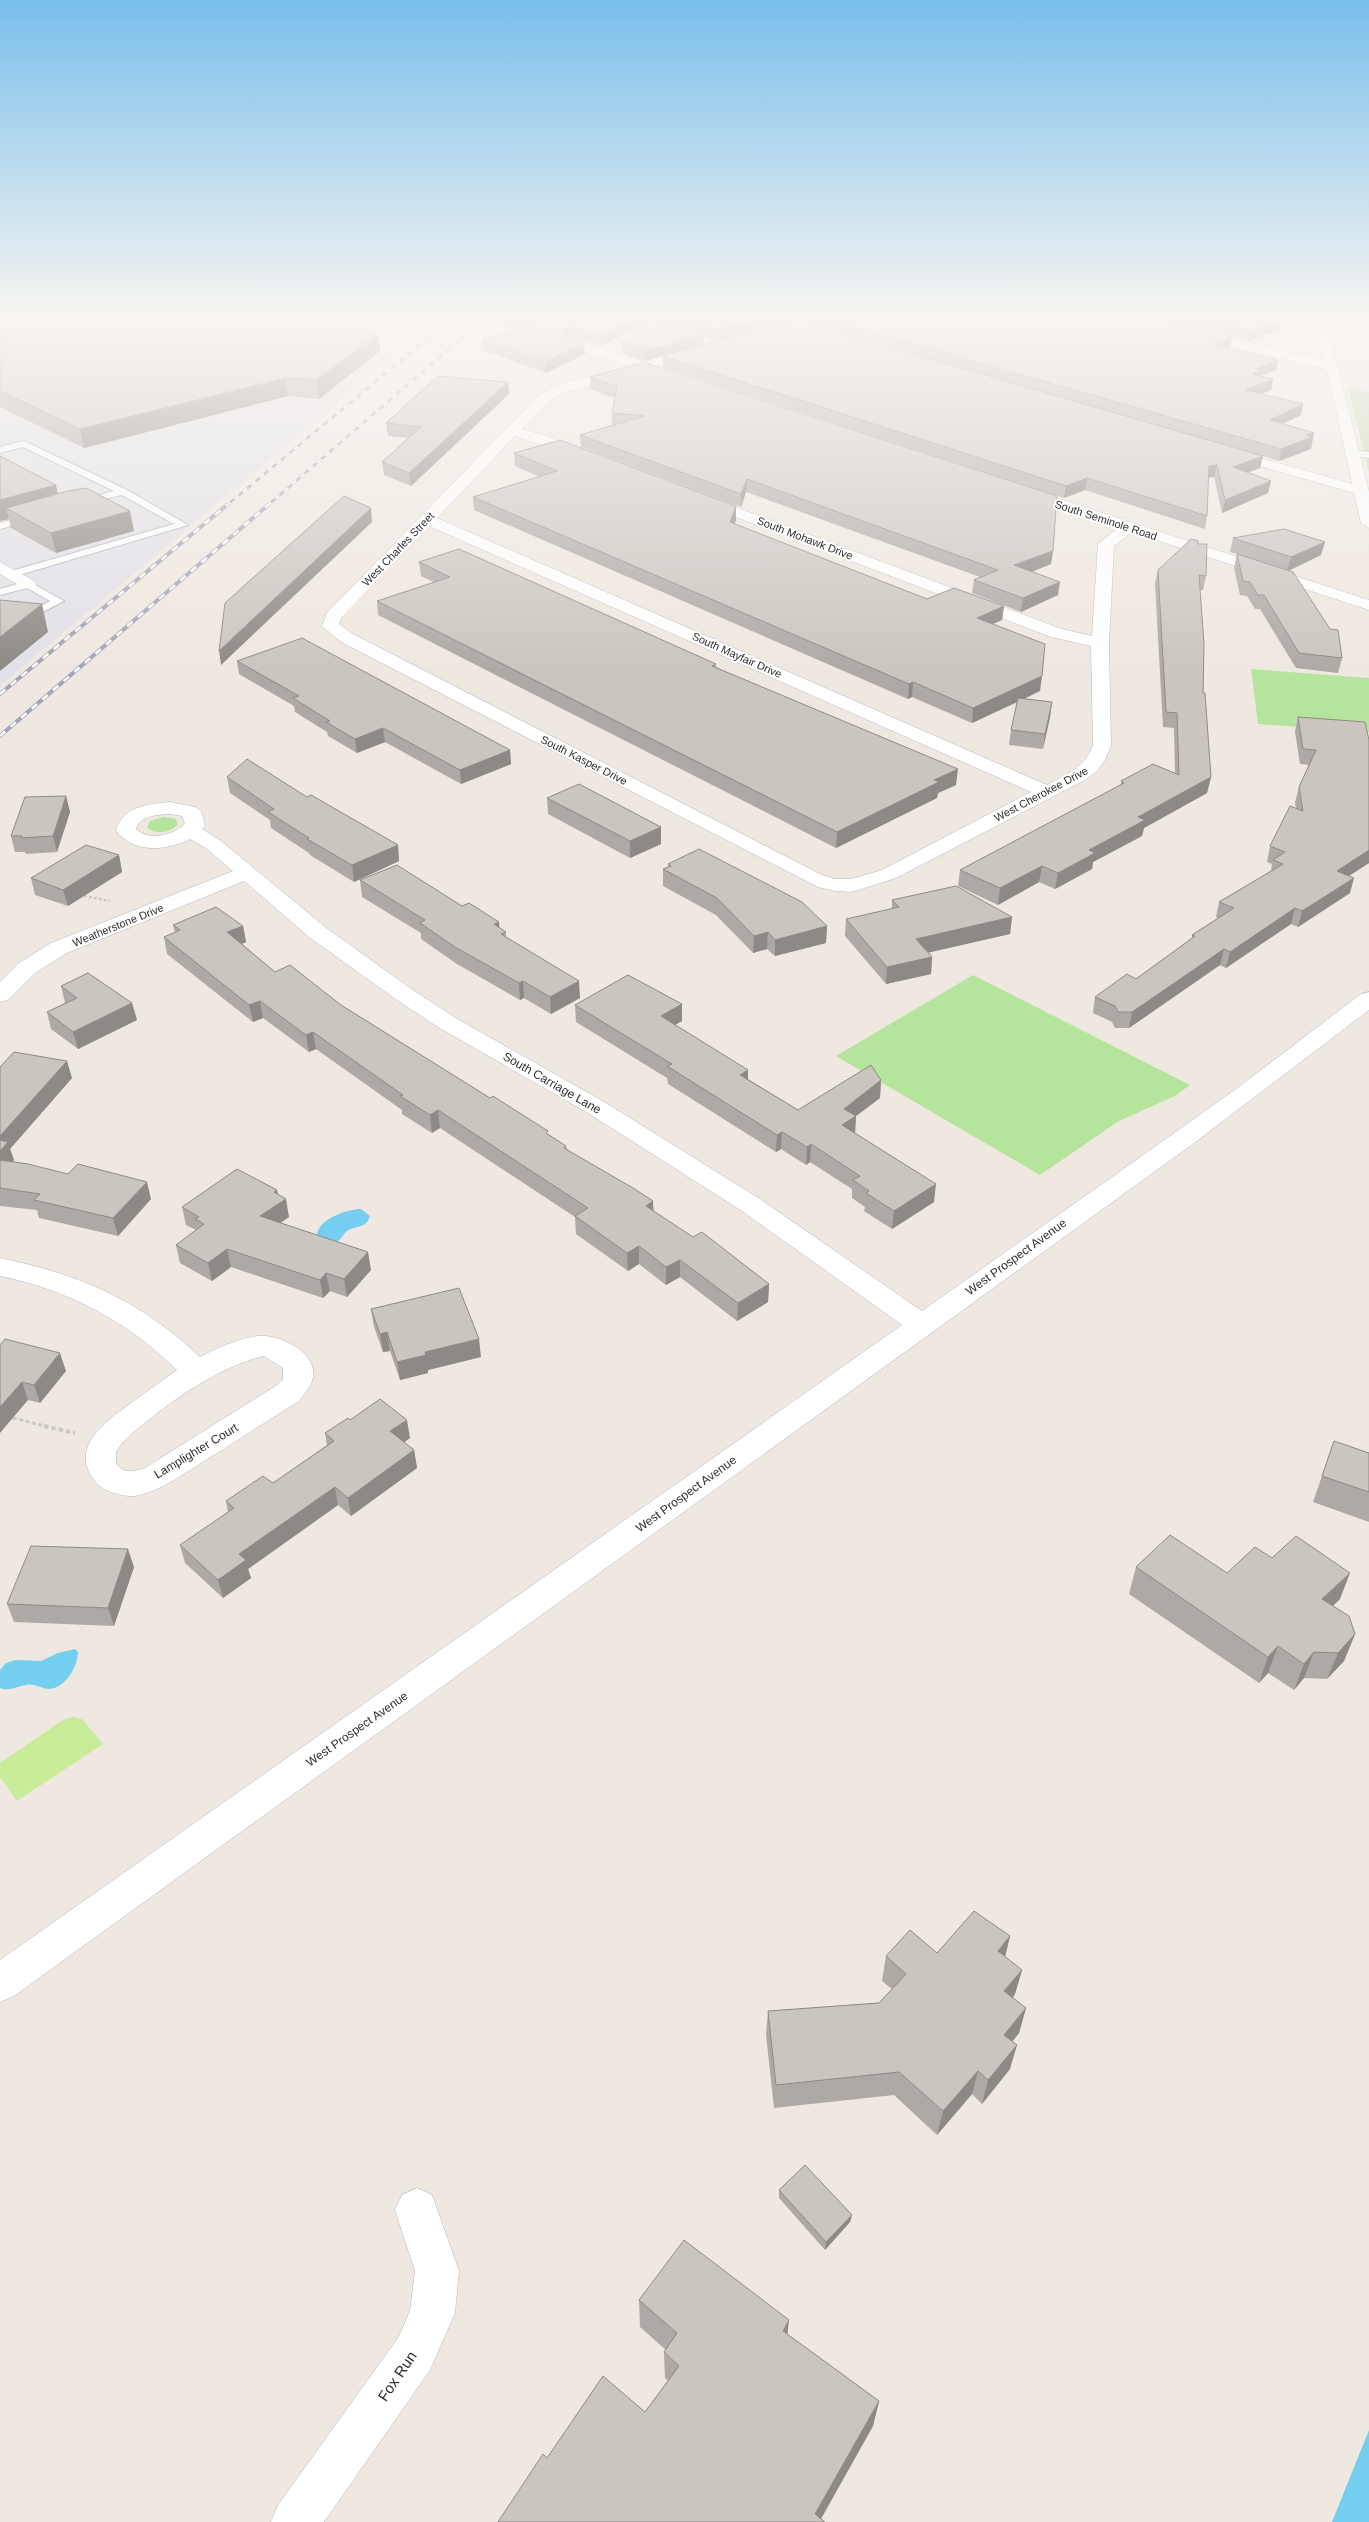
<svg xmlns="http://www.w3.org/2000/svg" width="1369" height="2522" font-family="Helvetica,sans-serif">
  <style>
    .industrial { fill: #e2e0e8 }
    .green { fill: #b5e59d }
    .cemetery { fill: #c7d9b7 }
    .pitch { fill: #c8ec99 }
    .water { fill: #74cef0 }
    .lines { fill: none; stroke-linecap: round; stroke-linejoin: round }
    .lane-casing { stroke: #b3b6c1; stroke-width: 2 }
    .street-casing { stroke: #b3b6c1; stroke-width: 1 }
    .secondary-casing { stroke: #b3b6c1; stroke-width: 1 }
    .path-far2 { stroke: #c8c8c8; stroke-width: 2.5; stroke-dasharray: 3 2; stroke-linecap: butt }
    .path-far1 { stroke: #c8c8c8; stroke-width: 3; stroke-dasharray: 4 2.5; stroke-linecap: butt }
    .path { stroke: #c8c8c8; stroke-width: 4; stroke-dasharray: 4.5 3; stroke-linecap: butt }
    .lane { fill: #fff; fill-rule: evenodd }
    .street { fill: #fff; fill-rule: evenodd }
    .secondary { fill: #fff; fill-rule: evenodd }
    .rail-far1-casing { stroke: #a2a5b7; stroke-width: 2.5 }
    .rail-casing { stroke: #a2a5b7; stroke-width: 4 }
    .rail-far1 { stroke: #fff; stroke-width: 2; stroke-dasharray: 5.5; stroke-linecap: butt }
    .rail { stroke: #fff; stroke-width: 2.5; stroke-dasharray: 7; stroke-linecap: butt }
    .wall { fill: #aea9a4; fill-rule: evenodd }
    .shaded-wall { fill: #8d8a86 }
    .building { fill: #cac5bf; stroke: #8d8a86 }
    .labels { text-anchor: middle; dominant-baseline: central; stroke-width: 4; stroke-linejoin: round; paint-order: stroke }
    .far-street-label { font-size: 11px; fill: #2d2d2d; stroke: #fff }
    .street-label { font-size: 12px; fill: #2d2d2d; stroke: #fff }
    .near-street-label { font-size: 15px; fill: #2d2d2d; stroke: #fff }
  </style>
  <rect width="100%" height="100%" fill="#efe8e0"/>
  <path class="industrial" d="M0 318H438L0 686Z"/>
  <path class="green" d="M1251 669 1369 678V732L1258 724Z
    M164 817 176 819 178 824C171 833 156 835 147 828L150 821Z
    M973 975 1190 1085 1175 1096 1119 1121 1040 1175 836 1056Z"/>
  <path class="cemetery" d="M1348 387 1369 392V473Z"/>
  <path class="pitch" d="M73 1717 82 1719 103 1744 17 1801 0 1777V1763L63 1720Z"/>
  <path class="water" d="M361 1209 370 1216C366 1229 356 1225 347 1231 342 1235 342 1239 336 1243L317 1236C317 1219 348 1209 361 1209Z
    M75 1649 78 1652C78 1666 66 1688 49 1689 42 1689 34 1683 26 1685 16 1686 10 1692 0 1688V1670L6 1663 15 1660 41 1661 58 1653Z
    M1369 2430V2522H1332Z"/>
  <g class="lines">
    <g class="lane-casing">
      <path id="lane" d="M628 318H640L725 345 718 347Z
        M24 441 127 490 188 525 16 576H8V572L174 524 122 495 74 506V502L114 491 23 447 0 453V447Z
        M1351 450 1369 452V458L1348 455 1346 453Z
        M33 514 38 517 37 519 0 529V523Z
        M28 581 64 601 20 624 14 621 16 619 50 601 27 588 0 595V589Z"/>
    </g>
    <g class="street-casing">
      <path id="street" d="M804 318H822L820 320 765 336 759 332 761 329Z
        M1129 318H1148L1336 364 1338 367 1332 371 1131 320Z
        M571 339 644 362 699 347 705 351 703 354 566 392 548 402 521 429 544 435 591 453 593 456 591 459H581L515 436 437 518 1047 785C1067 774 1085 768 1093 745L1091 646 1051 637 696 502 694 499 696 496H706L1062 629 1092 636 1098 544 1118 528 1016 494 1014 491 1016 488H1026L1369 600V610L1132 532 1114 546 1109 643 1111 745C1106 761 1099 771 1085 780L896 878 852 892 835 891 818 887 341 642 322 626 327 613 538 396 556 386 630 366 567 346 565 343 567 340ZM429 526 1031 792 882 870 852 879H835L822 875 353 634 339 624 341 618Z
        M1226 448 1366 488 1368 491 1361 495 1221 455 1219 452 1221 449Z
        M0 562 34 581 36 584 34 587H22L0 574Z
        M170 802 195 807 201 811 205 825 202 829 221 841 325 927 410 988 454 1017 606 1103 760 1199 932 1318 936 1325 932 1332 922 1335 912 1332 742 1211 588 1113 438 1027 394 998 309 937 244 881 67 953 35 973 8 1000 0 1002V982L19 963 51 943 233 871 207 849 190 839C166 851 132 854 116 830 123 806 148 804 170 802ZM170 814 182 816 185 824C173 835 150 842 136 829 140 815 158 815 170 814Z
        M0 1258C79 1274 141 1301 200 1357 215 1349 248 1334 266 1336 285 1338 318 1354 313 1378 311 1387 304 1394 299 1401 269 1420 239 1439 209 1458 186 1472 162 1491 135 1496 122 1497 101 1491 94 1480 68 1446 109 1419 134 1401 148 1391 162 1380 177 1370 127 1321 69 1290 0 1276ZM264 1356 283 1368V1379L277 1385 145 1468C133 1472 126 1474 116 1464V1452L123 1442C156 1410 220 1365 264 1356Z
        M417 2188 432 2195 459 2271 455 2313 430 2370 324 2522H271L278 2505 398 2338 410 2311 415 2271 395 2210 402 2195Z"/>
    </g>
    <g class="secondary-casing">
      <path id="secondary" d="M1311 318H1323L1342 383 1369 492V528L1361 523 1330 383Z
        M1369 992V1010L1190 1146 14 1996 0 2002V1960L1108 1180 1236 1089 1361 994Z"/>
    </g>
    <path class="path-far2" d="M84 896 110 901"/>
    <path class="path-far1" d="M13 1418 49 1427"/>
    <path class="path" d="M44 1426 75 1433"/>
    <use href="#lane" class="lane"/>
    <use href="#street" class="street"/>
    <use href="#secondary" class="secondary"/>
    <g class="rail-far1-casing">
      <path id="rail-far1" d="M226 506 452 318
        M267 506 485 318"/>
    </g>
    <g class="rail-casing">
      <path id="rail" d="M0 694 227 505
        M0 736 268 505"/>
    </g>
    <use href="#rail-far1" class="rail-far1"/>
    <use href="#rail" class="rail"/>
  </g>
  <path class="wall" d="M0 318 378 334 380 351 319 399 288 396 84 448 0 407Z
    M503 318H644V323L648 319 645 318H798L793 319 811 324V318H1283L1281 329 1249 341 1194 327 1230 347 1229 348 1278 360 1276 370 1261 376 1271 390 1260 394 1303 404 1301 415 1283 424 1314 433 1313 437 1311 449 1279 461 1263 456 1260 468 1248 472 1271 481 1268 493 1222 513 1214 477 1208 478 1207 516 1205 529 1085 490 1064 498 663 367V356L675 353 645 361 623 354V344L640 327 600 346 576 338H569L585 354 546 373 483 350 482 340 519 331 504 325ZM704 336 717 341 704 344Z
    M644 362 1053 551 1051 564 1032 572 1058 595 1021 612 972 593 974 580 980 577 746 492 741 507 581 447 580 435 612 425V413L615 398 590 389V377Z
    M508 382 509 394 411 486 384 475 382 462 408 438 388 436 386 423Z
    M514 453 736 520 734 524 927 599 1004 606 1002 620 993 624 1040 691 1024 699 1052 702 1050 717 1043 749 1009 745 1011 730 1018 702 972 723 912 697 908 699 474 510 473 497 540 477 515 466Z
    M0 456 58 494 134 531 56 553 11 528 9 519 0 521Z
    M1233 538 1321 555 1289 571 1342 658 1338 673 1296 668 1260 609H1255L1247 596 1240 595 1234 568 1237 554 1230 552Z
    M1198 544 1206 576 1203 590H1200L1203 693 1211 777 1207 793 1144 828 1142 836 1093 862 1092 869 1055 889 1039 882 998 905 958 886 960 870 1121 785V781L1175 774 1174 728 1163 727 1155 584 1158 570Z
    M419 562 716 664V667L956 785 938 793 937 798 836 848 378 615 377 601 434 582 421 576Z
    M237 661 510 750 511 764 461 784 385 742 357 753 328 736 327 732 295 712 294 706 239 674Z
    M1298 717 1369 740V863L1349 876 1350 893 1298 927 1291 924 1226 968 1220 965 1129 1028H1115L1112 1022 1093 1013 1095 997 1136 979 1192 938V935L1218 918 1216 917 1219 902 1271 871 1272 864 1267 862 1270 846 1296 809 1295 802 1299 787 1309 765 1300 764 1295 732Z
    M227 777 307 797 398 845 399 861 354 882 310 855 309 853 271 828 270 820 230 793Z
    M66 796 70 812 57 852 26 854 25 852H15L11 836Z
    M547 798 661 844 630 858 548 814Z
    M119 855 122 872 68 906 35 895 31 878Z
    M668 864 827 926 826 943 775 956 767 949 753 953 716 915 663 886V869L668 867Z
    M360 880 462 906 506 932V937L580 998 551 1014 524 998 520 1000 457 964 421 939V933L362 897Z
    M892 900 1012 917 1010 934 928 952 932 957 931 974 886 984 845 936 846 919 892 909Z
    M173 925 243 926 246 942 242 944 275 972 341 1005 566 1146 567 1149 653 1211 693 1237 769 1284 768 1302 737 1321 680 1277 666 1285 639 1264 628 1271 576 1234 575 1217 440 1128 432 1133 402 1114V1110L316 1049 309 1052 263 1018 253 1022 167 954 164 937 175 933Z
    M61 986 132 1003 137 1020 78 1049 51 1029 47 1012 65 1003Z
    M682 1004V1021L675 1025 748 1079 798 1110 881 1080 880 1098 856 1116 855 1133 934 1202 892 1229 864 1211 865 1207 852 1198V1189L810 1162 806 1165 781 1149 776 1152 668 1084 667 1078 576 1022 575 1005Z
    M0 1067 72 1078 10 1149 14 1160 12 1161 151 1199 118 1236 39 1218 37 1210 0 1206Z
    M278 1195 289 1217 280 1223 371 1270 347 1297 330 1291 323 1298 231 1267 212 1281 180 1263 176 1245 196 1230 186 1225 182 1207Z
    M371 1309 481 1357 428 1370V1373L400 1380 390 1351 383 1352 374 1327Z
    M0 1345 66 1371 40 1403 28 1400Z
    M350 1420 410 1438 404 1442 414 1450 417 1468 351 1516 338 1505 248 1569 251 1578 223 1598 185 1563 180 1545 228 1512 226 1501 273 1483 327 1445 325 1433Z
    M1334 1441 1369 1453V1522L1313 1502Z
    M1272 1558 1340 1599 1333 1606 1355 1634 1344 1661 1327 1679 1304 1678 1294 1690 1268 1673 1259 1683 1129 1594 1136 1567 1227 1573Z
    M134 1567 114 1626 14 1622 7 1604Z
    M1010 1936 1005 1957 1022 1970 1015 1994 1013 1998 1026 2008 1019 2033 1012 2042 1010 2069 982 2104 972 2094 937 2135 894 2095 774 2108 766 2035 768 2011 879 2003 892 1989 882 1981 886 1956 937 1953Z
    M779 2190 852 2215 850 2222 825 2250 779 2198Z
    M639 2300 787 2334 879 2401 873 2426 821 2519 547 2458 645 2412 668 2381 665 2378 664 2352 666 2350 640 2327Z"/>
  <path class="shaded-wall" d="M638 318H644V325L600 346V336Z
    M763 318H798L717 341V330Z
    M1283 319 1281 329 1249 341 1251 331Z
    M567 328V338L563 342V332Z
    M378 334 380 351 319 399 316 380Z
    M704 335V344L645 361V351Z
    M1232 337 1230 347 1211 354 1213 344Z
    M584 343 585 354 546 373 545 362Z
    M1278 360 1276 370 1260 376 1252 374 1255 369Z
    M286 378 288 396 84 448 80 429Z
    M1273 379 1271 390 1244 401 1246 390Z
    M508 382 509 394 411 486 409 473Z
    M1303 404 1301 415 1268 431 1270 420Z
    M1314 433 1311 449 1279 461 1281 449 1306 435Z
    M1263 456 1260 468 1231 479 1233 467Z
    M1217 465 1214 477 1206 478 1209 466Z
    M1087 478 1085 490 1064 498 1066 486Z
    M747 479 746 492 741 507V494Z
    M1271 481 1268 493 1222 513 1225 500Z
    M56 485 60 504 6 508 9 519 0 521V500Z
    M736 506V520L730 535V522Z
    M371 508 372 522 221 665 219 651Z
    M130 511 134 531 56 553 51 533Z
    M1325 542 1321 555 1287 571 1291 557Z
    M1053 551 1051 564 1013 579 1014 565Z
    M1060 582 1058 595 1021 612 1023 598Z
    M42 604 48 632 0 671V637Z
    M1004 606 1002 620 975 632 977 618Z
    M1042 676 1040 691 972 723 973 708Z
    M913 682 912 697 908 699 909 684Z
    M1052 702 1050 717 1043 749 1045 734Z
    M383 728 385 742 357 753 355 739Z
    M510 750 511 764 461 784 460 770Z
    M958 769 956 785 938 793 937 798 836 848 837 832 934 780Z
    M1211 777 1207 793 1144 828 1142 836 1093 862 1092 869 1055 889 1058 873 1089 850 1138 817Z
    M66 796 70 812 57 852 53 836Z
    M661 827V844L630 858V841Z
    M398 845 399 861 354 882 352 865Z
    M1369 850V863L1333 886 1337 871Z
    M119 855 122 872 68 906 63 890Z
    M1042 866 1039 882 998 905 1000 888Z
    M1354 878 1350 893 1298 927 1302 911Z
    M1295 908 1291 924 1226 968 1230 952Z
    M1012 917 1010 934 914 956 916 939Z
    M499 922 500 939 494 924Z
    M243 926 246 942 230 949 227 932Z
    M827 926 826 943 775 956V940Z
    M768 932 767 949 753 953 754 936Z
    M1224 949 1220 965 1129 1028 1132 1012Z
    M932 957 931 974 886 984 887 967Z
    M523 981 524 998 520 1000 519 983Z
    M579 981 580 998 551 1014 550 997Z
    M260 1001 263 1018 253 1022 249 1005Z
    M132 1003 137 1020 78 1049 73 1032Z
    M682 1004V1021L661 1033V1016Z
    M313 1032 316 1049 309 1052 306 1035Z
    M67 1061 72 1078 10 1149 14 1160 0 1175V1136Z
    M748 1070V1088L740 1075Z
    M881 1080 880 1098 856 1116 855 1134 841 1143 844 1109Z
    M438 1110 440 1128 432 1133 430 1115Z
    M782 1132 781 1149 776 1152 777 1135Z
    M811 1144 810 1162 806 1165 807 1147Z
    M147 1182 151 1199 118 1236 113 1218Z
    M936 1184 934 1202 892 1229 894 1211Z
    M277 1190 280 1203 286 1199 289 1217 264 1234 260 1216 274 1192Z
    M653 1201 654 1219 646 1206Z
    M639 1246V1264L628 1271 627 1253Z
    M227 1249 231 1267 212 1281 208 1263Z
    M368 1252 371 1270 347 1297 344 1279Z
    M680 1260V1277L666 1285V1267Z
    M326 1273 330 1291 323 1298 320 1280Z
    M769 1284 768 1302 737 1321 738 1303Z
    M387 1332 390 1351 383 1352 380 1334Z
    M479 1339 481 1357 428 1370V1373L400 1380 397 1362 425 1352Z
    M60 1353 66 1371 40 1403 34 1385Z
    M22 1382 28 1400 0 1433V1407Z
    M407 1420 410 1438 393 1450 390 1431Z
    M414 1450 417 1468 351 1516 348 1498Z
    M335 1487 338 1505 248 1569 251 1578 223 1598 218 1580 239 1554Z
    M128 1549 134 1567 114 1626 108 1608Z
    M1350 1573 1340 1599 1312 1625 1322 1599Z
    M1355 1634 1344 1661 1327 1679 1338 1653Z
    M1278 1646 1268 1673 1259 1683 1268 1657Z
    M1314 1652 1304 1678 1294 1690 1304 1664Z
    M1010 1936 1004 1961 998 1951Z
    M1022 1970 1015 1994 998 2015 1004 1991Z
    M1026 2008 1019 2033 998 2059 1004 2035Z
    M1017 2045 1010 2069 982 2104 988 2080Z
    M978 2071 972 2094 937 2135 943 2111Z
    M852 2215 850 2222 825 2250 826 2242Z
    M789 2320 786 2347 783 2331Z
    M879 2401 873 2426 819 2522 815 2514Z"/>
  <path class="building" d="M0 318H334L378 334 316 380 286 378 80 429 0 391Z
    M510 318H638L600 336 575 328H567L563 332 565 337 584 343 545 362 482 340 536 326Z
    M649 318H650L704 335 645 351 623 344Z
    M677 318H763L717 330Z
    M822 318H1156L1232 337 1213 344 1278 360 1255 369 1261 370 1252 374 1273 379 1246 390 1303 404 1270 420 1314 433 1306 435 1313 437 1281 449Z
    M1198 318H1283V319L1251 331Z
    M792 319 1263 456 1233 467 1271 481 1225 500 1217 465 1209 466 1207 516 1087 478 1066 486 663 356Z
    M644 362 1057 496 1053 551 1014 565 1060 582 1023 598 974 580 998 570 747 479 741 494 580 435 644 416 612 413 617 387 590 377Z
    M438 376 508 382 409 473 382 462 421 427 386 423Z
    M560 440 736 506 730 522 927 599 954 588 1004 606 977 618 1045 644 1042 676 973 708 913 682 909 684 473 497 557 471 514 453Z
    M0 456 56 485 0 500Z
    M86 488 130 511 51 533 6 508 68 491Z
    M344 496 371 508 219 651 225 603Z
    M1284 529 1325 542 1291 557 1233 538Z
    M1191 539 1198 541V544H1207L1206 576 1199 575 1204 644 1203 693H1205L1211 777 1138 817 1145 820 1089 850 1095 853 1058 873 1042 866 1000 888 960 870 1124 783 1121 781 1153 764 1179 775 1177 713 1166 712 1158 570Z
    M459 549 716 664 712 666 958 769 934 780 939 782 837 832 377 601 450 577 419 562Z
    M1237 554 1293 572 1330 629 1338 630 1342 658 1299 653 1264 595H1258L1250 582 1243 581Z
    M0 600 42 604 0 637Z
    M302 638 510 750 460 770 383 728 355 739 326 722 330 721 293 698 299 696 237 661Z
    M1018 698 1052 702 1045 734 1011 730Z
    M1298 717 1365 722 1369 740V850L1337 871 1354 878 1302 911 1295 908 1230 952 1224 949 1132 1012H1118L1115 1006 1095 997 1127 974 1136 979 1195 936 1192 935 1234 908 1219 902 1283 864 1273 860 1285 852 1270 846 1290 806 1303 811 1299 787 1316 750 1303 749Z
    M247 759 307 797 311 795 398 845 352 865 307 839 309 838 268 812 274 809 227 777Z
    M579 784 661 827 630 841 547 798Z
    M66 796 53 836 21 838 22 836H11L25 797Z
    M86 845 119 855 63 890 31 878Z
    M699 849 802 902 827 926 775 940 768 932 754 936 717 898 663 869 671 866 668 864Z
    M397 865 462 906 469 903 499 922 494 924 506 932 501 934 579 981 550 997 523 981 519 983 455 947 420 923 425 920 360 880Z
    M956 886 1012 917 916 939 932 957 887 967 846 919 899 907 892 900Z
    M216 907 243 926 227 932 275 972 290 965 341 1005 490 1098 493 1096 507 1105 548 1131 546 1133 566 1146 564 1148 633 1188 653 1201 646 1206 693 1237 702 1232 769 1284 738 1303 680 1260 666 1267 639 1246 627 1253 575 1216 588 1208 438 1110 430 1115 400 1096 403 1095 313 1032 306 1035 260 1001 249 1005 164 937 180 930 173 925Z
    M88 973 132 1003 73 1032 47 1012 77 998 61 986Z
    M628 975 682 1004 661 1016 748 1070 740 1075 798 1110 871 1065 881 1080 844 1109 856 1116 842 1125 936 1184 894 1211 866 1193 869 1191 853 1180 860 1176 811 1144 807 1147 782 1132 777 1135 667 1066 672 1064 575 1005Z
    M14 1052 67 1061 0 1136V1067Z
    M0 1140 8 1142 0 1151Z
    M0 1160 28 1164 68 1174 78 1164 147 1182 113 1218 34 1200 40 1194 0 1188Z
    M237 1169 277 1190 274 1192 286 1199 260 1216 368 1252 344 1279 326 1273 320 1280 227 1249 208 1263 176 1245 204 1224 195 1219 199 1217 182 1207Z
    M459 1288 479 1339 425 1352 426 1355 397 1362 387 1332 380 1334 371 1309Z
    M5 1339 60 1353 34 1385 22 1382 0 1407V1345Z
    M380 1399 407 1420 390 1431 414 1450 348 1498 335 1487 239 1554 246 1560 218 1580 180 1545 234 1508 226 1501 263 1476 273 1483 334 1441 325 1433 348 1418 350 1420Z
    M1334 1441 1369 1453V1492L1322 1476Z
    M1170 1535 1227 1573 1255 1547 1272 1558 1296 1536 1350 1573 1322 1599 1349 1616 1355 1634 1338 1653 1314 1652 1304 1664 1278 1646 1268 1657 1136 1567Z
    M31 1546 128 1549 108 1608 7 1604Z
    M974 1911 1010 1936 998 1951 1022 1970 1004 1991 1026 2008 1004 2035 1017 2045 988 2080 978 2071 943 2111 899 2072 776 2085 768 2011 879 2003 906 1974 886 1956 910 1930 937 1953Z
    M805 2165 852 2215 826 2242 779 2190Z
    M684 2240 789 2320 783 2331 879 2401 815 2514 825 2522H498L543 2454 547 2458 603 2376 645 2412 679 2366 664 2352 677 2333 639 2300Z"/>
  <linearGradient id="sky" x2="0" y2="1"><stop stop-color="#79beeb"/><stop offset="0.47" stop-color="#f8f5f1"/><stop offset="1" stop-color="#f8f5f1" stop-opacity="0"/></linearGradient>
  <rect width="1369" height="671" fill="url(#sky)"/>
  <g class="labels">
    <g class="far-street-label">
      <text transform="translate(1106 520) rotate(18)">South Seminole Road</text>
      <text transform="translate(805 538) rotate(21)">South Mohawk Drive</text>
      <text transform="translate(398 549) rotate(-46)">West Charles Street</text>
      <text transform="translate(737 655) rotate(24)">South Mayfair Drive</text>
      <text transform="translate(584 760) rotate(27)">South Kasper Drive</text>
      <text transform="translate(1041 794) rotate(-28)">West Cherokee Drive</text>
      <text transform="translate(118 925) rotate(-22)">Weatherstone Drive</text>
    </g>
    <g class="street-label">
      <text transform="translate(552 1083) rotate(30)">South Carriage Lane</text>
      <text transform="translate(1016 1257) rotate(-36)">West Prospect Avenue</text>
      <text transform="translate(196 1451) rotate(-31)">Lamplighter Court</text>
      <text transform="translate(686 1494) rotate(-36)">West Prospect Avenue</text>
      <text transform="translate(357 1729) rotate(-35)">West Prospect Avenue</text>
    </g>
    <g class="near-street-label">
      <text transform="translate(397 2376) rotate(-56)">Fox Run</text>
    </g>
  </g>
</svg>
